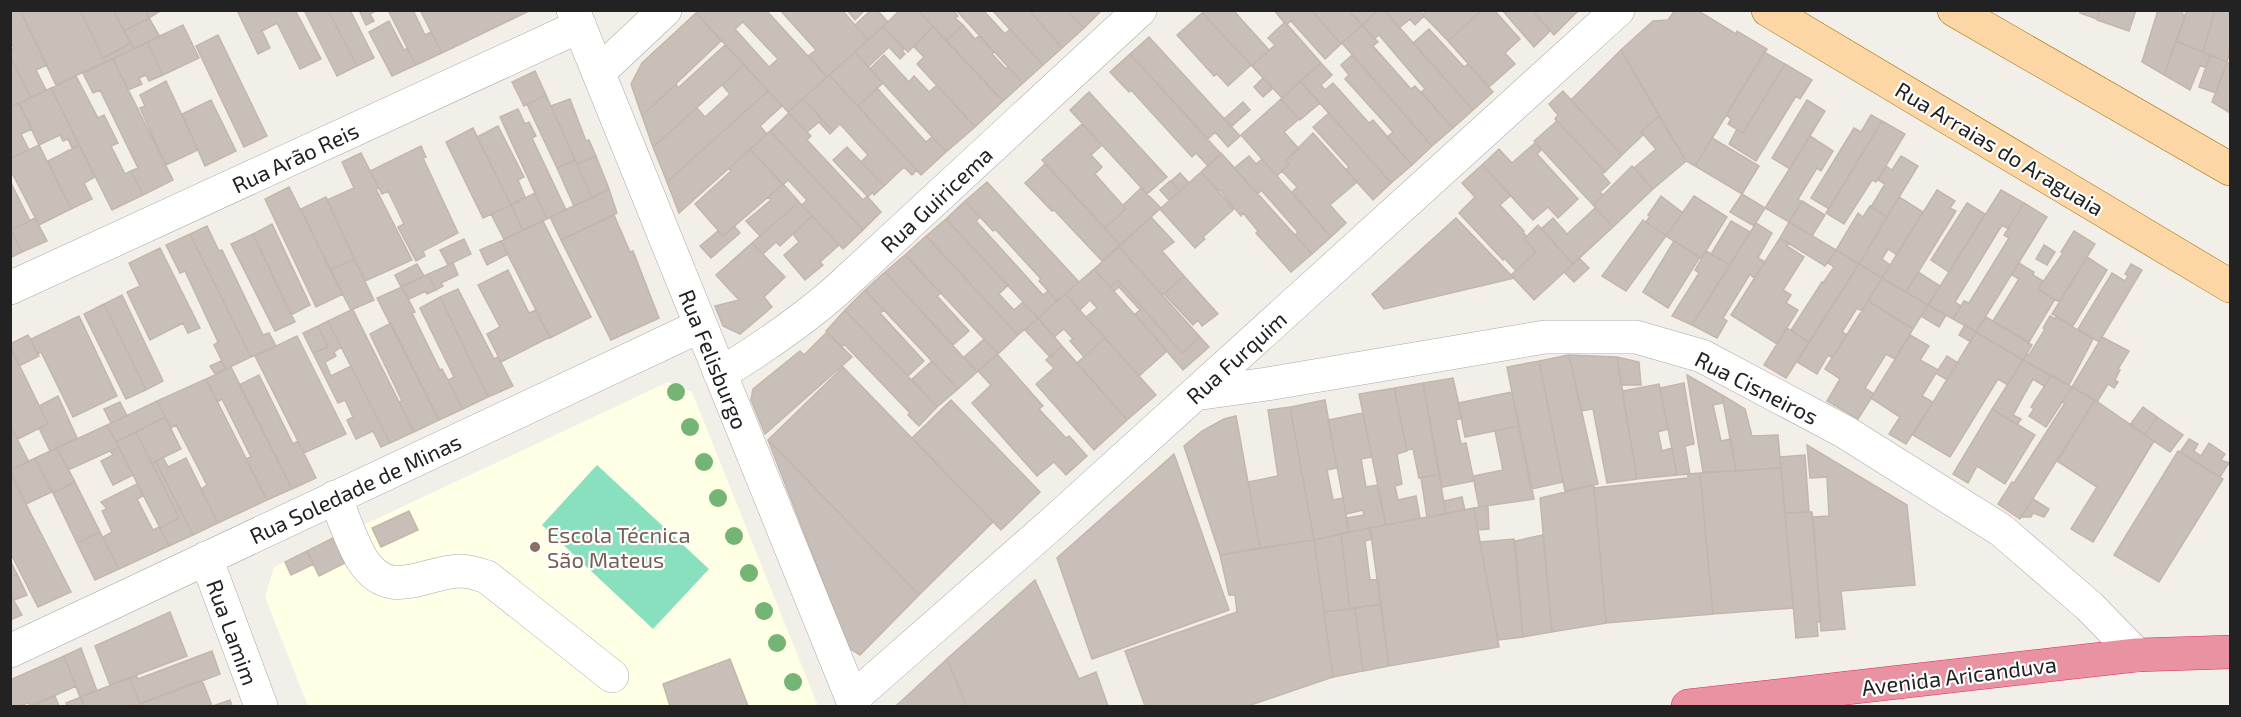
<svg xmlns="http://www.w3.org/2000/svg" width="2241" height="717" font-family="'Exo 2',sans-serif">
  <style>
    .education { fill: #ffffe5 }
    .pitch { fill: #88e0be }
    .building { fill: #c7bfb8; stroke: #c4b6ab; stroke-width: 1.5; fill-rule: evenodd }
    .lines { fill: none; stroke-linecap: round; stroke-linejoin: round }
    .minor-casing { stroke: #a9a9a9; stroke-width: 34 }
    .major-casing { stroke: #a06b00; stroke-width: 34 }
    .highway-casing { stroke: #dc2a67; stroke-width: 34 }
    .minor { stroke: #fff; stroke-width: 33 }
    .major { stroke: #fcd6a4; stroke-width: 33 }
    .highway { stroke: #e892a2; stroke-width: 33 }
    .tree { fill: #74b475 }
    .education-dot { fill: #8d6e63; stroke: #fff; stroke-width: 2 }
    .labels { text-anchor: middle; dominant-baseline: central; stroke-width: 4.5; stroke-linejoin: round; paint-order: stroke }
    .street-label { font-size: 22px; fill: #222; stroke: #fff }
    .education-label { font-size: 22px; fill: #785e54; stroke: #fff; text-anchor: start }
  </style>
  <rect width="100%" height="100%" fill="#f2efe9"/>
  <path class="education" d="M668 382 692 392 818 706H308L265 597 274 567Z"/>
  <path class="pitch" d="M597 465 709 569 653 629 542 525Z"/>
  <path class="building" d="M10 10H20L47 65 36 70 46 90 31 98 10 56V50L14 48 10 41Z
    M20 10H80L105 62 56 85Z
    M80 10H113L131 43 103 58Z
    M113 10H145L149 18 124 31Z
    M145 10H162L149 18Z
    M237 10H295L321 59 300 69 277 23 262 31 270 48 258 54Z
    M304 10H328L357 66 337 76Z
    M328 10H350L374 58 357 66Z
    M359 10H377L370 14 374 21 366 25Z
    M388 10H413L425 35 431 32 442 53 416 65Z
    M420 10H531L442 53Z
    M699 10H766L827 77 788 112 696 13ZM743 22 778 59 769 67 735 29Z
    M780 10H842L868 40 827 77 808 56 816 50Z
    M847 10H865L855 20Z
    M871 10H877L888 22 868 40 855 25Z
    M900 10H918L933 26 908 52 883 27Z
    M918 10H953L958 16 955 18 963 25 946 41Z
    M956 10H983L1005 34 1010 29 1043 65 1023 83Z
    M992 10H1029L1062 48 1043 65Z
    M1029 10H1067L1084 28 1062 48Z
    M1067 10H1102L1084 28Z
    M1200 10H1233L1269 50 1252 66Z
    M1274 10H1311L1341 44 1325 59 1291 21 1286 25Z
    M1311 10H1348L1362 25 1341 44Z
    M1348 10H1378L1362 25Z
    M1378 10H1384L1473 110 1453 128 1421 92 1425 89 1379 35 1374 39 1362 25Z
    M1384 10H1420L1424 16 1415 25 1410 19 1399 28Z
    M1428 10H1482L1448 41 1424 16 1423 14Z
    M1482 10H1494L1520 39 1505 53 1515 64 1489 87 1448 41Z
    M1502 10H1532L1550 31 1534 47Z
    M1532 10H1579L1554 35Z
    M1675 10H1697L1736 34 1737 31 1767 49 1695 166 1686 161 1621 50 1653 21 1668 20Z
    M2081 10H2100L2097 19 2080 13Z
    M2100 10H2136L2129 31 2097 20Z
    M2158 10H2183L2182 14 2186 15 2164 75 2142 62Z
    M2187 10H2215L2203 52 2176 41Z
    M2215 10H2230V51L2227 62 2203 52Z
    M696 13 721 41 642 116 631 84 642 63Z
    M1202 13 1251 65 1228 86 1217 74 1214 76 1177 35Z
    M149 18 160 37 134 49 124 31Z
    M389 21 404 50 407 48 416 65 392 76 369 32Z
    M1285 22 1321 63 1282 98 1252 66 1275 45 1268 38Z
    M183 25 199 58 163 75 147 42Z
    M963 25 975 39 979 36 994 52 992 54 1006 69 1008 67 1023 83 1003 101 946 41Z
    M1362 25 1378 42 1373 46 1411 89 1415 86 1453 128 1432 146 1342 43Z
    M933 26 1003 101 975 127 917 64 924 57 914 47Z
    M883 27 904 49 902 51 905 54 900 59 889 47 868 67 855 52Z
    M1429 29 1464 67 1468 64 1493 92 1473 110 1413 43Z
    M218 35 267 136 244 147 196 46Z
    M1149 37 1240 136 1228 147 1215 132 1208 139 1130 54Z
    M2176 41 2210 55 2206 68 2200 65 2190 90 2164 75Z
    M147 42 163 75 149 81 146 75 139 78 142 84 128 90 113 59Z
    M131 43 134 49 105 62 103 58Z
    M725 45 744 65 653 147 642 116 676 84 678 88Z
    M1621 50 1659 116 1641 132 1643 135 1622 155 1571 100Z
    M855 52 883 83 858 106 829 75Z
    M1764 52 1785 64 1743 133 1728 124 1731 119 1726 115Z
    M1130 54 1221 154 1208 166 1196 153 1192 157 1131 90 1129 92 1110 72Z
    M884 55 909 82 914 76 929 92 937 85 975 127 946 152 870 69Z
    M1352 55 1432 146 1412 165 1387 137 1393 132 1345 79 1349 75 1341 65Z
    M2210 55 2227 62 2216 93 2199 87Z
    M10 56 31 98 10 107Z
    M113 59 173 180 143 195 131 171 138 168 100 90 93 93 83 73Z
    M2227 62 2230 64V113L2212 102Z
    M1321 63 1332 75 1321 85 1325 90 1333 83 1369 123 1373 120 1412 165 1391 183 1300 81Z
    M1785 64 1812 80 1800 99 1796 96 1756 161 1729 144 1737 129 1743 133Z
    M744 65 768 91 667 182 653 147 697 108 705 117 730 94 722 85Z
    M535 71 546 95 524 106 512 82Z
    M829 75 917 170 912 175 904 167 884 186 861 162 868 155 840 124 833 131 803 99Z
    M76 76 98 118 104 115 118 143 111 146 125 174 131 171 143 195 112 210 51 88Z
    M1263 78 1273 88 1263 97 1254 87Z
    M166 81 198 150 166 165 140 108 145 106 140 95Z
    M1300 81 1320 103 1300 120 1281 99Z
    M51 88 79 145 72 148 68 139 63 141 60 135 39 145 19 103Z
    M877 88 926 142 932 137 946 152 921 175 858 106Z
    M768 91 782 106 760 126 767 134 679 213 667 182Z
    M1563 91 1622 155 1605 172 1555 119 1558 115 1549 104Z
    M1089 92 1167 177 1147 194 1070 110Z
    M546 95 575 160 557 168 527 104Z
    M570 99 586 141 589 140 596 156 577 164 551 106Z
    M803 99 833 131 830 134 819 122 807 132 788 112Z
    M1281 99 1299 119 1284 132 1299 149 1286 160 1289 164 1277 176 1241 135Z
    M211 100 236 151 205 166 182 114Z
    M1807 100 1825 111 1790 169 1772 158Z
    M1243 102 1250 110 1231 127 1224 119Z
    M19 103 32 129 21 134 29 150 10 159V107Z
    M518 109 525 124 529 122 536 136 532 138 566 210 547 219 500 117Z
    M789 113 811 136 807 140 863 200 867 196 881 212 863 230 770 131Z
    M1329 113 1391 183 1373 200 1346 170 1349 167 1313 127Z
    M1871 115 1882 121 1829 209 1811 198 1854 128 1861 132Z
    M1659 116 1686 161 1653 189 1634 168 1656 149 1641 132Z
    M1557 121 1605 172 1602 174 1610 183 1600 192 1603 195 1593 205 1534 141Z
    M1882 121 1905 134 1876 182 1872 180 1844 224 1826 213Z
    M1082 124 1102 145 1091 155 1102 167 1095 174 1126 209 1105 228 1042 160Z
    M498 126 524 177 518 180 525 197 511 205 477 137Z
    M473 128 511 205 483 218 446 142Z
    M770 131 863 230 843 249 802 205 807 200 788 180 783 185 750 149Z
    M1313 133 1357 182 1330 205 1346 223 1331 237 1292 192 1297 187 1282 171 1289 164 1286 160Z
    M1810 136 1833 151 1821 171 1817 168 1798 199 1802 202 1789 222 1765 208Z
    M1712 138 1759 166 1742 194 1695 166Z
    M1535 143 1541 150 1537 154 1578 199 1558 218 1548 207 1533 220 1482 165 1499 149 1512 163Z
    M39 145 71 209 39 225 10 169V159Z
    M79 145 95 177 84 183 92 199 71 209 48 161Z
    M421 146 426 157 423 158 458 233 423 251 425 256 416 261 398 227 404 224 388 191 382 194 370 171Z
    M847 147 884 186 874 195 873 192 868 197 833 160Z
    M750 149 783 184 723 236 695 204 731 171 729 168Z
    M361 153 379 188 376 189 412 260 365 281 327 200 354 188 342 162Z
    M1221 153 1312 254 1291 272 1256 233 1258 231 1243 213 1241 216 1220 190 1219 191 1201 172Z
    M596 156 609 189 592 198 577 164Z
    M1249 156 1256 164 1262 159 1331 237 1312 254 1295 235 1298 232 1261 190 1258 194 1234 168Z
    M1901 156 1918 166 1887 217 1871 207 1885 184 1878 180 1886 166 1892 170Z
    M575 160 592 198 574 206 557 168Z
    M1045 164 1120 245 1102 261 1054 210 1052 211 1025 183Z
    M1482 165 1511 195 1500 205 1524 231 1523 232 1526 236 1524 239 1536 252 1516 271 1504 258 1503 260 1459 213 1475 197 1462 183Z
    M1632 166 1653 189 1613 227 1593 205Z
    M1201 172 1234 209 1203 237 1205 239 1195 248 1160 209Z
    M1180 173 1189 183 1180 191 1171 181Z
    M10 181 30 221 11 230 10 228Z
    M1170 181 1180 191 1169 200 1160 190Z
    M987 182 1079 282 1057 301 1039 281 1041 279 996 230 993 231 965 201Z
    M783 184 799 202 760 236 746 221 771 200 768 197Z
    M289 187 343 294 316 307 265 199Z
    M1141 188 1161 208 1120 245 1105 228 1126 209 1123 205Z
    M609 189 617 213 561 240 550 217Z
    M1937 190 1955 201 1950 208 1956 211 1906 292 1882 278Z
    M2001 190 2024 203 2008 229 2002 225 1955 302 1961 306 1953 319 1928 305Z
    M535 193 547 219 523 230 511 205Z
    M1742 194 1765 208 1754 226 1730 212Z
    M1661 196 1683 213 1666 236 1646 222 1650 216 1648 215Z
    M1694 196 1727 217 1701 259 1666 236Z
    M326 197 354 259 330 270 301 209Z
    M1899 197 1923 212 1897 255 1888 249 1882 259 1890 265 1882 278 1859 264Z
    M965 201 980 217 976 221 1043 295 1048 291 1057 301 1038 318 946 219Z
    M1802 201 1825 215 1812 236 1789 222Z
    M799 202 812 216 780 246 776 242 763 254 752 243Z
    M1967 203 1985 214 1949 272 1931 260Z
    M2024 203 2047 217 1976 332 1953 319 1964 301 1969 303 2009 238 2004 235Z
    M511 205 523 230 504 239 491 214Z
    M1870 206 1887 217 1859 264 1836 250 1858 213 1863 217Z
    M1595 208 1613 227 1573 264 1541 229 1553 218 1567 234Z
    M614 215 630 252 633 251 659 318 611 340 561 240Z
    M812 216 839 245 820 262 823 265 805 280 784 255 799 242 793 234Z
    M1151 217 1174 242 1162 251 1184 276 1162 295 1119 247Z
    M35 218 47 241 22 252 11 230Z
    M1456 218 1514 278 1384 309 1372 294Z
    M946 219 1008 285 999 294 1014 310 1023 302 1038 318 1018 335 926 236Z
    M1643 220 1666 236 1626 291 1602 276Z
    M543 221 591 317 550 338 501 241Z
    M1731 221 1750 232 1730 265 1711 254Z
    M1789 222 1836 250 1825 266 1780 238Z
    M1756 223 1772 233 1758 258 1765 262 1754 278 1750 274 1723 318 1727 321 1717 338 1692 325Z
    M272 224 310 305 291 315 253 234Z
    M1538 225 1573 264 1534 300 1511 275 1536 252 1524 239Z
    M207 226 219 251 222 250 263 335 269 333 276 346 251 357 190 234Z
    M734 226 740 233 711 258 700 246 718 231 723 236Z
    M10 230 22 252 10 258Z
    M2074 231 2095 244 2059 302 2038 289 2063 253 2061 252Z
    M190 234 251 357 226 369 214 345 218 342 185 271 180 273 166 245Z
    M253 234 295 322 275 331 231 244Z
    M926 236 1018 335 998 354 905 255Z
    M1780 238 1788 243 1787 246 1804 257 1783 290 1791 295 1786 303 1798 310 1777 344 1731 315Z
    M464 239 471 254 448 265 440 250Z
    M501 241 508 254 487 265 480 250Z
    M1674 241 1700 257 1668 308 1643 292Z
    M752 243 785 277 764 297 772 307 740 334 723 326 715 306 739 300 716 275Z
    M2044 245 2055 252 2047 265 2036 259Z
    M1119 247 1200 337 1182 353 1118 280 1110 287 1094 269Z
    M160 248 200 328 188 333 183 323 150 340 127 292 140 286 129 263Z
    M1836 250 1859 264 1809 342 1791 330 1822 282 1823 283 1834 267 1828 263Z
    M1706 251 1730 265 1692 325 1672 316 1699 273 1695 270Z
    M905 255 941 293 937 296 969 331 953 345 885 272Z
    M2087 257 2107 270 2073 326 2052 314Z
    M1579 258 1589 268 1574 282 1564 272Z
    M354 259 374 300 351 310 330 270Z
    M453 263 458 275 441 283 443 286 436 290 428 274Z
    M2019 263 2034 272 2033 275 2043 281 2038 289 2055 299 2029 342 1993 321 2019 279 2012 275Z
    M417 264 424 276 401 287 395 275Z
    M1859 264 1882 278 1862 311 1857 308 1842 332 1847 335 1832 358 1828 355 1817 374 1797 362Z
    M2131 264 2142 270 2099 342 2078 329 2112 273 2125 281 2128 276 2125 274Z
    M1094 269 1167 351 1139 376 1086 317 1097 308 1090 300 1080 310 1065 294Z
    M508 270 529 313 536 310 550 337 501 362 487 334 500 327 478 285Z
    M885 272 977 372 958 389 865 290Z
    M1918 272 1940 286 1928 305 1906 292Z
    M428 274 436 290 427 294 426 291 409 299 402 287Z
    M1184 276 1218 314 1202 326 1198 320 1193 325 1164 294Z
    M1882 278 1928 305 1913 329 1868 301Z
    M1118 280 1182 353 1200 337 1209 347 1183 370 1135 314 1140 310 1119 287 1114 291 1110 287Z
    M402 287 415 312 412 313 440 370 442 369 463 409 439 420 377 298Z
    M458 289 494 359 498 357 513 386 488 397 440 297Z
    M865 290 884 310 880 313 924 361 908 376 845 310Z
    M1065 294 1105 338 1084 357 1070 341 1073 339 1064 329 1054 337 1038 318Z
    M122 295 163 381 146 390 104 304Z
    M440 297 488 397 463 409 448 380 454 377 420 308Z
    M1868 301 1913 329 1895 359 1886 354 1865 388 1874 394 1858 419 1827 401 1840 379 1825 369Z
    M104 304 146 390 126 399 84 314Z
    M1928 305 1946 315 1939 327 1921 316Z
    M351 310H353L414 432 390 443 328 321Z
    M845 310 937 407 919 426 908 415 910 413 844 344 841 347 826 331Z
    M79 316 117 396 73 417 41 352 37 354 31 339Z
    M2050 316 2055 319 2056 317 2093 339 2069 385 2023 360 2027 354 2029 355 2045 329 2043 328Z
    M1986 317 2032 345 2023 360 1976 332Z
    M1038 318 1062 346 1050 357 1025 330Z
    M328 321 341 347 334 352 336 356 325 362 331 376 351 366 390 443 381 447 373 431 356 439 347 420 353 417 345 400 338 403 313 353 328 347 318 326Z
    M391 323 439 420 414 432 399 402 402 401 370 334Z
    M1965 325 1976 332 1971 342 1959 335Z
    M318 326 328 347 313 353 303 333Z
    M1787 328 1809 342 1786 378 1764 365Z
    M827 332 852 357 765 434 751 400 753 389 800 351 804 355Z
    M1976 332 2023 360 2008 385 1998 379 1950 457 1913 435Z
    M28 335 39 356 19 366 10 344Z
    M1910 335 1929 346 1920 360 1938 370 1947 356 1958 363 1947 380 1936 373 1922 396 1933 402 1906 444 1889 434 1900 417 1871 398Z
    M297 336 346 434 304 453 255 356Z
    M2102 337 2129 351 2118 369 2120 370 2115 380 2118 382 2114 388 2108 384 2097 402 2072 387Z
    M1105 338 1156 395 1127 420 1077 363Z
    M984 339 998 354 977 372 964 357Z
    M10 346 48 424 18 439 10 425Z
    M1062 346 1127 420 1094 450 1036 384 1054 368 1046 360Z
    M997 354 1043 406 1039 409 1066 438 1069 436 1087 456 1066 475 1054 462 1037 476 972 403 991 385 978 371Z
    M1569 355 1617 357 1637 479 1607 483 1593 409 1581 411Z
    M1569 355 1598 484 1565 491 1539 361Z
    M1617 357 1639 362 1641 385H1621Z
    M2023 360 2051 376 2044 386 2033 379 2013 415 2021 419 2017 425 1992 409Z
    M221 361 226 369 215 374 210 366Z
    M932 361 958 389 937 407 912 379Z
    M1539 361 1563 482 1531 489 1507 367Z
    M231 367 292 489 267 500 246 459 251 457 222 399 217 402 206 379Z
    M843 367 993 522 919 595 768 440Z
    M259 375 293 444 298 441 316 478 292 489 239 385Z
    M1687 375 1722 395 1723 403 1713 405 1721 441 1731 439 1736 471 1703 472Z
    M2051 376 2072 387 2046 427 2029 416 2034 409 2031 407Z
    M1453 378 1462 418 1456 420 1461 444 1466 443 1474 481 1442 487 1423 383Z
    M206 379 267 500 218 523 201 489 207 485 176 425 171 428 157 401Z
    M1423 383 1439 474 1419 478 1413 449 1407 450 1394 388Z
    M1684 383 1694 444 1685 446 1690 474 1677 475 1660 388Z
    M1659 384 1668 429 1658 432 1662 451 1672 448 1677 475 1637 479 1622 391Z
    M2072 387 2095 400 2020 519 1998 504 2012 482 2014 483 2065 403 2062 402Z
    M1394 388 1407 451 1397 454 1402 484 1395 486 1398 500 1416 496 1420 518 1386 525 1359 394Z
    M1512 392 1519 426 1465 437 1458 403Z
    M1722 395 1745 409 1752 436 1778 435 1781 468 1736 471Z
    M58 396 77 438 50 451 39 428 48 424 39 406Z
    M951 400 1040 492 1001 530 912 438Z
    M1325 400 1337 468 1327 470 1333 500 1343 498 1349 532 1314 540 1290 407Z
    M2095 400 2154 441 2093 542 2071 529 2097 487 2057 461Z
    M157 401 165 417 116 442 107 425Z
    M120 402 127 416 111 423 104 409Z
    M1290 407 1314 540 1260 548 1248 482 1278 476 1268 410Z
    M2143 407 2157 417 2145 435 2130 425Z
    M1992 409 2035 435 2005 484 1977 466 1968 483 1953 474Z
    M1363 413 1372 457 1361 459 1366 487 1377 485 1386 525 1349 532 1346 518 1364 515 1363 510 1346 514 1328 420Z
    M1236 416 1260 548 1220 555 1184 446 1202 431 1224 419Z
    M165 417 181 449 152 463 136 432Z
    M2157 417 2183 435 2170 452 2145 435Z
    M107 425 119 447 68 470 57 448Z
    M1519 426 1534 499 1479 507 1473 476 1503 470 1495 431Z
    M13 431 29 462 10 470V432Z
    M136 432 179 518 160 528 116 442Z
    M2189 439 2198 444 2194 451 2201 456 2209 443 2225 454 2221 460 2229 463 2220 477 2180 452Z
    M768 440 919 595 860 655 849 648Z
    M1807 445 1907 505 1915 585 1841 591 1845 629 1821 631 1813 517 1829 516 1827 477 1810 478Z
    M119 447 133 475 113 485 101 461 113 455 110 451Z
    M57 448 75 482 53 493 35 458Z
    M2178 451 2223 479 2159 582 2114 555Z
    M1174 454 1229 610 1092 659 1057 558Z
    M1805 455 1809 512 1785 513 1780 457Z
    M163 457 168 467 186 458 218 523 193 535 156 462Z
    M35 458 52 492 26 504 10 470Z
    M156 462 193 535 169 546 160 528 179 518 152 463Z
    M1781 468 1793 608 1713 614 1700 473Z
    M10 473 71 592 38 607 10 552Z
    M1700 473 1713 614 1606 623 1594 488 1688 478V474Z
    M1439 474 1446 514 1427 517 1421 478Z
    M75 482 100 532 77 543 53 493Z
    M137 484 143 496 137 499 153 530 159 527 169 546 119 569 103 537 112 532 102 511 107 509 101 502Z
    M1594 485 1606 623 1552 632 1540 498Z
    M1462 497 1465 510 1446 514 1444 501Z
    M2033 499 2049 509 2044 517 2033 513 2031 517H2021Z
    M1488 506 1489 529 1478 530 1474 508Z
    M1474 508 1499 647 1389 666 1370 528Z
    M409 511 418 530 381 547 372 528Z
    M1812 512 1821 622H1817L1818 636 1796 638 1785 513Z
    M1370 528 1372 539 1365 541 1370 580 1378 579 1381 604 1350 609 1341 534Z
    M100 532 119 569 95 580 77 543Z
    M1341 534 1350 609 1324 612 1314 540Z
    M1543 535 1552 632 1523 637 1515 541Z
    M333 538 345 563 319 576 307 551Z
    M1514 539 1523 637 1498 640 1480 542Z
    M1314 540 1333 677 1248 706H1145L1125 651 1237 612 1235 595H1229L1220 555Z
    M307 551 314 564 291 575 285 562Z
    M10 560 17 574 10 577Z
    M17 574 27 595 14 600 10 593V577Z
    M1035 580 1079 679 1096 672 1108 706H967L947 659Z
    M10 594 22 615 10 620Z
    M1381 604 1389 666 1363 671 1355 608Z
    M1355 608 1363 671 1333 677 1324 612Z
    M170 612 187 656 110 685 95 646Z
    M81 648 97 691 80 697 64 656Z
    M212 651 220 674 140 704 130 678 136 675 138 679Z
    M64 656 76 686 31 706 28 703 19 706H10V680Z
    M730 659 748 706H670L663 684Z
    M947 659 967 706H896L897 705Z
    M130 678 140 704 133 706H84L80 697Z
    M202 680 212 706H143L141 703Z
    M55 696 59 706H31Z
    M81 697 84 706H67L66 703Z
    M230 700 232 706H213Z"/>
  <g class="lines">
    <g class="minor-casing">
      <path id="minor" d="M573 10 855 706
        M599 72 665 10
        M10 288 580 26
        M720 374C761 349 799 323 835 292L1140 10
        M1195 394 1267 384 1545 337H1636L1702 356 1845 432 2001 530 2089 606 2137 655
        M335 497C344 518 351 542 363 561 390 602 424 572 460 571 470 571 478 574 487 577L612 676
        M206 558 261 706
        M10 651 700 326
        M852 699 1055 521 1618 10"/>
    </g>
    <g class="major-casing">
      <path id="major" d="M1768 10 2230 286
        M1954 10 2230 169"/>
    </g>
    <g class="highway-casing">
      <path id="highway" d="M1688 706 2137 655 2230 652"/>
    </g>
    <use href="#minor" class="minor"/>
    <use href="#major" class="major"/>
    <use href="#highway" class="highway"/>
  </g>
  <g class="tree">
    <circle cx="676" cy="392" r="9"/>
    <circle cx="690" cy="427" r="9"/>
    <circle cx="704" cy="462" r="9"/>
    <circle cx="718" cy="498" r="9"/>
    <circle cx="734" cy="536" r="9"/>
    <circle cx="749" cy="573" r="9"/>
    <circle cx="764" cy="611" r="9"/>
    <circle cx="777" cy="643" r="9"/>
    <circle cx="793" cy="682" r="9"/>
  </g>
  <circle class="education-dot" cx="535" cy="547" r="6"/>
  <g class="labels">
    <g class="street-label">
      <text transform="translate(2000 148) rotate(31)">Rua Arraias do Araguaia</text>
      <text transform="translate(295 157) rotate(-25)">Rua Arão Reis</text>
      <text transform="translate(936 199) rotate(-43)">Rua Guiricema</text>
      <text transform="translate(1236 357) rotate(-42)">Rua Furquim</text>
      <text transform="translate(714 359) rotate(68)">Rua Felisburgo</text>
      <text transform="translate(1757 387) rotate(27)">Rua Cisneiros</text>
      <text transform="translate(355 488) rotate(-25)">Rua Soledade de Minas</text>
      <text transform="translate(233 632) rotate(70)">Rua Lamim</text>
      <text transform="translate(1959 675) rotate(-7)">Avenida Aricanduva</text>
    </g>
    <g class="education-label">
      <text x="547" y="534">Escola Técnica<tspan x="547" dy="25">São Mateus</tspan></text>
    </g>
  </g>
  <rect width="2241" height="717" fill="none" stroke="#222222" stroke-width="24"/>
</svg>
